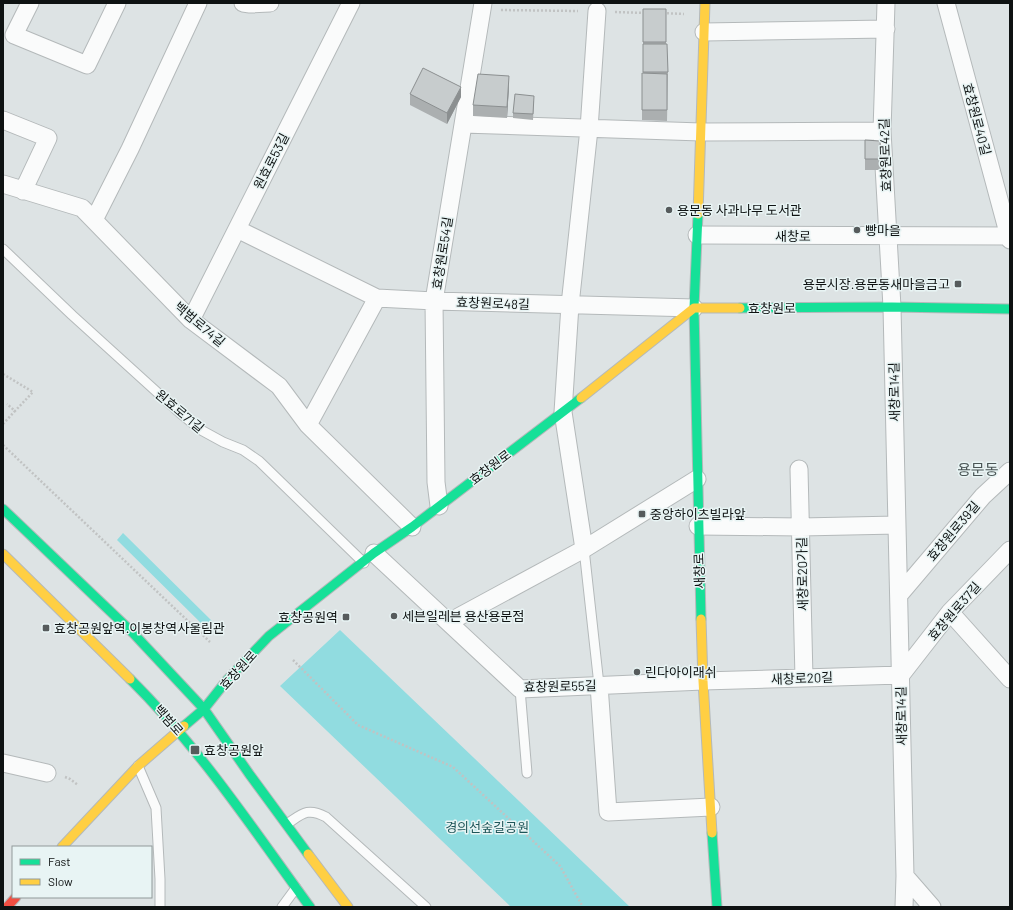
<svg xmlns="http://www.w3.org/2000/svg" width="1013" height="910" font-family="Barlow,'Noto Sans KR',sans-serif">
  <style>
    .green { fill: #91dce0 }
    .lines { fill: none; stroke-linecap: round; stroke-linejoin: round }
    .lane-casing { stroke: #b4b9ba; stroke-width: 11 }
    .street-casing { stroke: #b4b9ba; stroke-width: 19 }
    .fast-casing { stroke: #b4b9ba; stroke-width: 11 }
    .slow-casing { stroke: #b4b9ba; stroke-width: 11 }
    .jam-casing { stroke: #b4b9ba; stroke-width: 11 }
    .path { stroke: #c1c3c3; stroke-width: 2.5; stroke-dasharray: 2 2; stroke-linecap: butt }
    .lane { stroke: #fafbfb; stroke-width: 9 }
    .street { stroke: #fafbfb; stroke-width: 17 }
    .fast { stroke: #16e098; stroke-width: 9 }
    .slow { stroke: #ffcf43; stroke-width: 9 }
    .jam { stroke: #f24e42; stroke-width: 9 }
    .wall { fill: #abafb0 }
    .shaded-wall { fill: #8b8f90 }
    .building { fill: #c7cccd; stroke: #8b8f90 }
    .poi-dot { fill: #565b5c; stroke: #e8f4f4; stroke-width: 1.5 }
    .labels { text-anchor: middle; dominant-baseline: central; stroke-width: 3; stroke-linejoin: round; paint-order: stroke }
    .street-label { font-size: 13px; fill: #0e1212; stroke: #e8f4f4 }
    .poi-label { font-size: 13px; fill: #0e1212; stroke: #e8f4f4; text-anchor: start }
    .park-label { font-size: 13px; fill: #1e5659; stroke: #e8f4f4 }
    .quarter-label { font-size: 15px; fill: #4a5555; stroke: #e8f4f4 }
  </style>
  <rect width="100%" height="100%" fill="#dde3e4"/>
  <path class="green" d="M123 533 213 622 206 628 117 540Z
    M340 630 630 907H511L280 686Z"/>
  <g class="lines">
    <g class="lane-casing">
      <path id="lane" d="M3 249 72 315 180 413 201 430 223 442 243 450 259 461 364 563
        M584 549 599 685
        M520 689 527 773
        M138 766 156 808 160 879V907
        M287 824C302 814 307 807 326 817L426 907
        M282 907 296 888"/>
    </g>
    <g class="street-casing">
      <path id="street" d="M30 3 14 35 87 65 117 3
        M243 3 250 4 270 3
        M886 3 882 131 892 307 905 876 904 907
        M946 3 1010 240
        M597 11 589 129 570 305 563 412 584 549 697 479
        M704 32 886 29
        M3 120 48 138 23 191
        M463 124 701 132 882 131
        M3 184 82 208 191 320 279 386 308 425 412 527
        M94 220 130 149 198 3
        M237 229 377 298 434 301 694 308
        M697 235 1009 236
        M191 320 351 3
        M308 425 377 298
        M799 469 804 678
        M439 506 436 482 434 301 483 3
        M698 526 801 527 897 525
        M374 553 520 689 703 681 901 675 950 612 1010 550
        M899 595 983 496 1010 471
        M950 612 1010 679
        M449 622 584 549
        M599 685 608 812 711 807
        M3 763 47 773
        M905 876 932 907"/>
    </g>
    <g class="fast-casing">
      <path id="fast" d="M698 214 694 308 701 619
        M740 308 892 307 1010 309
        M3 509 133 633 204 709 250 775 308 854
        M130 679C199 747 253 829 310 907
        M184 726 204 709 227 680 269 636 374 553 412 527 581 398
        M712 833 717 907"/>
    </g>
    <g class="slow-casing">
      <path id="slow" d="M698 214 705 3
        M581 398 694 308H740
        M3 554 130 679
        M701 619 703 681 712 833
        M62 847 138 766 184 726
        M308 854 348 907"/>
    </g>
    <g class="jam-casing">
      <path id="jam" d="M7 907 16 897"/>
    </g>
    <path class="path" d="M501 10 578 11
      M615 12 646 13
      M663 13 684 14
      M3 374 33 392 15 411
      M3 424 15 411 7 404
      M3 445 210 642
      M293 660 358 725 453 767 560 866 583 907
      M65 777 70 779 78 785"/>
    <use href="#lane" class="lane"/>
    <use href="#street" class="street"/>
    <use href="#fast" class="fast"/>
    <use href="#slow" class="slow"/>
    <use href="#jam" class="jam"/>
  </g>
  <path class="wall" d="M643 9H666V44L668 72 667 121 642 120V73H643Z
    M509 86 507 118 473 116V105Z
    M410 94 461 97 447 124 410 105Z
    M534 101 533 120 513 118V113Z
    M865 140 881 159V170H865Z"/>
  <path class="shaded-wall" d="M509 76V86L507 118V107Z
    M461 87V97L447 124V113Z"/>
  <path class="building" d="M643 9H666V42H643Z
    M643 44H667L668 72H643Z
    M423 68 461 87 447 113 410 94Z
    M642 73 667 74V110H642Z
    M478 74 509 76 507 107 473 105Z
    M515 94 534 96 533 114 513 113Z
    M865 140 880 141 881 159H865Z"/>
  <g class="poi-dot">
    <circle cx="669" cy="210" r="4"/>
    <circle cx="857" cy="230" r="4"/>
    <rect x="954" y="280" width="8" height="8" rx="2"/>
    <rect x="638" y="510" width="8" height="8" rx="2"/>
    <circle cx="394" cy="616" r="4"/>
    <rect x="342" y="613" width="8" height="8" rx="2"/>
    <rect x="42" y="624" width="8" height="8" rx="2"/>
    <circle cx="637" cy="672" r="4"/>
    <rect x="190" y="745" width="10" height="10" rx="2"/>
  </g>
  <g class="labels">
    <g class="street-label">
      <text transform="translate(977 119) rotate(75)">효창원로40길</text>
      <text transform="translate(885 155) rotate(-92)">효창원로42길</text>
      <text transform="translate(271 161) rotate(-63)">원효로53길</text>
      <text x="793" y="236">새창로</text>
      <text transform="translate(442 253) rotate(-81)">효창원로54길</text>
      <text transform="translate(493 303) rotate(2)">효창원로48길</text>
      <text x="772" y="308">효창원로</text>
      <text transform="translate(200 324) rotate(40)">백범로74길</text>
      <text transform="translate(894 392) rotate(-91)">새창로14길</text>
      <text transform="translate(180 411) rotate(40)">원효로71길</text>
      <text transform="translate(490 467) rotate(-37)">효창원로</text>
      <text transform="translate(953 531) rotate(-50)">효창원로39길</text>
      <text transform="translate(699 571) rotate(-92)">새창로</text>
      <text transform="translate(802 574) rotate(-91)">새창로20가길</text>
      <text transform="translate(954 611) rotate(-49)">효창원로37길</text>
      <text transform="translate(238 670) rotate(-48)">효창원로</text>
      <text transform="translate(802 678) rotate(-2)">새창로20길</text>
      <text transform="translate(560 686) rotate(-1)">효창원로55길</text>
      <text transform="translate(901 716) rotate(-91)">새창로14길</text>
      <text transform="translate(169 720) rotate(48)">백범로</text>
    </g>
    <g class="poi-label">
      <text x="677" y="210">용문동 사과나무 도서관</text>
      <text x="865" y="230">빵마을</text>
      <text x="950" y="284" text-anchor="end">용문시장.용문동새마을금고</text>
      <text x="650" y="514">중앙하이츠빌라앞</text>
      <text x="402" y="616">세븐일레븐 용산용문점</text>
      <text x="338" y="617" text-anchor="end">효창공원역</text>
      <text x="54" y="628">효창공원앞역.이봉창역사울림관</text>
      <text x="645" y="672">린다아이래쉬</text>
      <text x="204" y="750">효창공원앞</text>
    </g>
    <g class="park-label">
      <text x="487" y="827">경의선숲길공원</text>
    </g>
    <g class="quarter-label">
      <text x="978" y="469">용문동</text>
    </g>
  </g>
  <rect width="1013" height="910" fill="none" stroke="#0e1212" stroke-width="8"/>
  <rect x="12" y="846" width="140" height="52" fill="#e8f4f4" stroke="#919a9a"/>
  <rect x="20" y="859" width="20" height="6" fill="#16e098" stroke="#919a9a"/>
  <text x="48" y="866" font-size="12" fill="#0e1212">Fast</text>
  <rect x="20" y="879" width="20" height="6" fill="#ffcf43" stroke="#919a9a"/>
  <text x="48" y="886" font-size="12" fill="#0e1212">Slow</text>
</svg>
